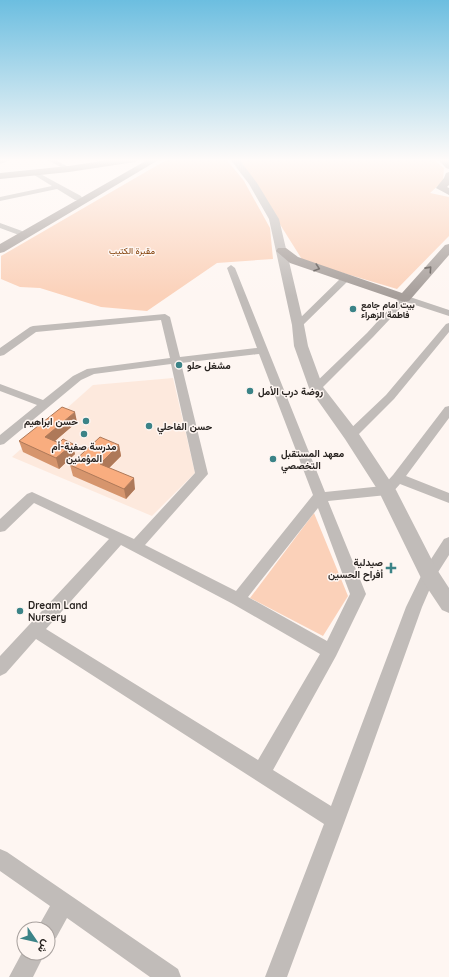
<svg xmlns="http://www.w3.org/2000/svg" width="449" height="977" font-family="Quicksand,Vazirmatn,sans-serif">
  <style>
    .built { fill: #fde9dd }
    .green { fill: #fbd1b9 }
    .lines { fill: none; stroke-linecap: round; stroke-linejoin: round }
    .minor { fill: #c1bcb9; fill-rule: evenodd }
    .tertiary { fill: #c1bcb9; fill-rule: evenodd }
    .secondary { fill: #a69e9a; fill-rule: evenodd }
    .wall { fill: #d6956d }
    .shaded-wall { fill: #ae7959 }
    .building { fill: #f9ad7f; stroke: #ae7959 }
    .oneway { stroke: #5a5450 }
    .poi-dot { fill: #3b8387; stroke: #fef6f2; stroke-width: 1.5 }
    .labels { text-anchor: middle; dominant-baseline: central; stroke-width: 3; stroke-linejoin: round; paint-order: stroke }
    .far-park-label { font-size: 9px; fill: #7f3c03; stroke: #fef6f2 }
    .far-poi-label { font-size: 9px; font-weight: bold; fill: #27221f; stroke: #fef6f2; text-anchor: start }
    .poi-label { font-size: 10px; font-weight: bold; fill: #27221f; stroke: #fef6f2; text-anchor: start }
  </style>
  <rect width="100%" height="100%" fill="#fef6f2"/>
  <path class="built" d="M173 378 195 473 152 516 12 457 93 385Z"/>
  <path class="green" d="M168 159H226L244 181 270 228 273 259 217 263 147 311 101 307 40 288 20 287 1 279V256Z
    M239 159H433L444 168 443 181 430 193 449 197V236L397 289 303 261Z
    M314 513 348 596 323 636 250 598Z"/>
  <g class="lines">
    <path class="minor" d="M3 159H14L0 164V160Z
      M45 159H54L72 169 67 170Z
      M33 170 81 196 82 198 78 200H75L57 189 0 201V197L52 186 31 173 30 172Z
      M0 223 22 231 23 233 19 235 0 228Z
      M231 265 235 268 325 492 383 486 393 475 445 407 449 406V418L406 476 449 493V503L400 484 392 493 387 495 328 501 366 594 336 656 273 770 331 806 406 607 424 570 444 539 449 537V555L435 577 422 607 364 769 287 977H265L324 824 36 639 6 673 0 676V656L109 539 34 503 5 531 0 532V519L27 494 32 492 134 539 195 473 171 364 94 374 81 380 4 444 0 445V435L37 405 0 391V384L43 400 73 376 87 369 170 358 161 320 36 332 4 355 0 356V348L30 327 33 326 165 314 170 317 180 357 257 348 227 268ZM259 354 313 495 236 591 145 545 208 474 181 363ZM318 508 350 594 327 641 248 597ZM121 545 233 604 320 654 258 760 46 629Z
      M346 275 349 276 350 278 349 280 301 327H295L293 325 295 323 343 276Z
      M404 295 449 310V316L406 302 373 337 320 390H312L311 388 312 386 367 333 401 296Z
      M449 323V332L394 399 355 438H347L345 435 347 432 386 395 446 324Z
      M0 849 7 852 178 969 181 977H150L67 918 56 938 48 941V929H37L50 906 0 871Z
      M24 949V953H45L33 977H9Z"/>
    <path class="tertiary" d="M230 159H239L257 183 279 219 304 325 308 346 323 387 357 431 396 490 436 568 449 588V613L442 610 422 580 379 492 345 439 309 388 294 346 292 325 269 219 249 184Z"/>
    <path class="secondary" d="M115 159H139L135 162 69 172 0 179V173L69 166Z
      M149 159H160L4 252 0 253V244Z
      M438 159H447L449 161V169L446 168Z
      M449 172V185L447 187 449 188V195L436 188 444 178 446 173Z
      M449 244V255L409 301 404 302 290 263 276 251 278 248H286L298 257 402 293 445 245Z"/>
  </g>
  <path class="wall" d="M77 422 55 441 75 454 59 469 23 452 19 441Z
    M119 445 121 456 109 468 135 489 126 499 73 476 70 465Z"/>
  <path class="shaded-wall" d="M75 412 77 422 48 447 45 437Z
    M73 444 75 454 59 469 56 458Z
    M119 445 121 456 102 475 100 464Z
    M134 478 135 489 126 499 124 489Z"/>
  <path class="building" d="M62 407 75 412 45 437 59 443 63 439 73 444 56 458 19 441Z
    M100 437 119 445 100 464 134 478 124 489 70 465Z"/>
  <defs><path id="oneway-chevron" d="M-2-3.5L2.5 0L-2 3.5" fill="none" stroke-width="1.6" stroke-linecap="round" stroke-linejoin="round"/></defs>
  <g class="oneway">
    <use href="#oneway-chevron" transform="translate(317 268) rotate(19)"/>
    <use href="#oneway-chevron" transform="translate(429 269) rotate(-48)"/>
  </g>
  <linearGradient id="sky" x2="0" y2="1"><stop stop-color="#6cbee0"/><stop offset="0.54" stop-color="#fffbf9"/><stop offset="1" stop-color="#fffbf9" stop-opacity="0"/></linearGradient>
  <rect width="449" height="296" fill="url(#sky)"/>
  <g class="poi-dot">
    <circle cx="353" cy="309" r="4"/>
    <circle cx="179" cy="365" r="4"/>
    <circle cx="250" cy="391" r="4"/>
    <circle cx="86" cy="421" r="4"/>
    <circle cx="149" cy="426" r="4"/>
    <circle cx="84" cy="434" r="4"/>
    <circle cx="273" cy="459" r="4"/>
    <path d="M389 562h4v4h4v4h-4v4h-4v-4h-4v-4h4z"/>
    <circle cx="20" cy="611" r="4"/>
  </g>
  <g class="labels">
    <g class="far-park-label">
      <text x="132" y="250">مقبرة الكتيب</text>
    </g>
    <g class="far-poi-label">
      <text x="361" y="304">بيت امام جامع<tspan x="361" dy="10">فاطمة الزهراء</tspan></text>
    </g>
    <g class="poi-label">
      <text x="187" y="365">مشغل حلو</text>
      <text x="258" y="391">روضة درب الأمل</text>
      <text x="78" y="421" text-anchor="end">حسن ابراهيم</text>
      <text x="157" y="426">حسن الفاحلي</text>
      <text x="84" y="446" text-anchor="middle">مدرسة صفية-أم<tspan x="84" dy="12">المؤمنين</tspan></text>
      <text x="281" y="453">معهد المستقبل<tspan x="281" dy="12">التخصصي</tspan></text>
      <text x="383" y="562" text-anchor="end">صيدلية<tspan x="383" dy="12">أفراح الحسين</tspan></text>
      <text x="28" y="605">Dream Land<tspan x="28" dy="12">Nursery</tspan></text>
    </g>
  </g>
  <g transform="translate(36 941) rotate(124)"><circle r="19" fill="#fef6f2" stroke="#a8a19e"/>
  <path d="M0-3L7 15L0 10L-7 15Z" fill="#3b8387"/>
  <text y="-6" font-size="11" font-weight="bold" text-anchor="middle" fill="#27221f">ش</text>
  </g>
</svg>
